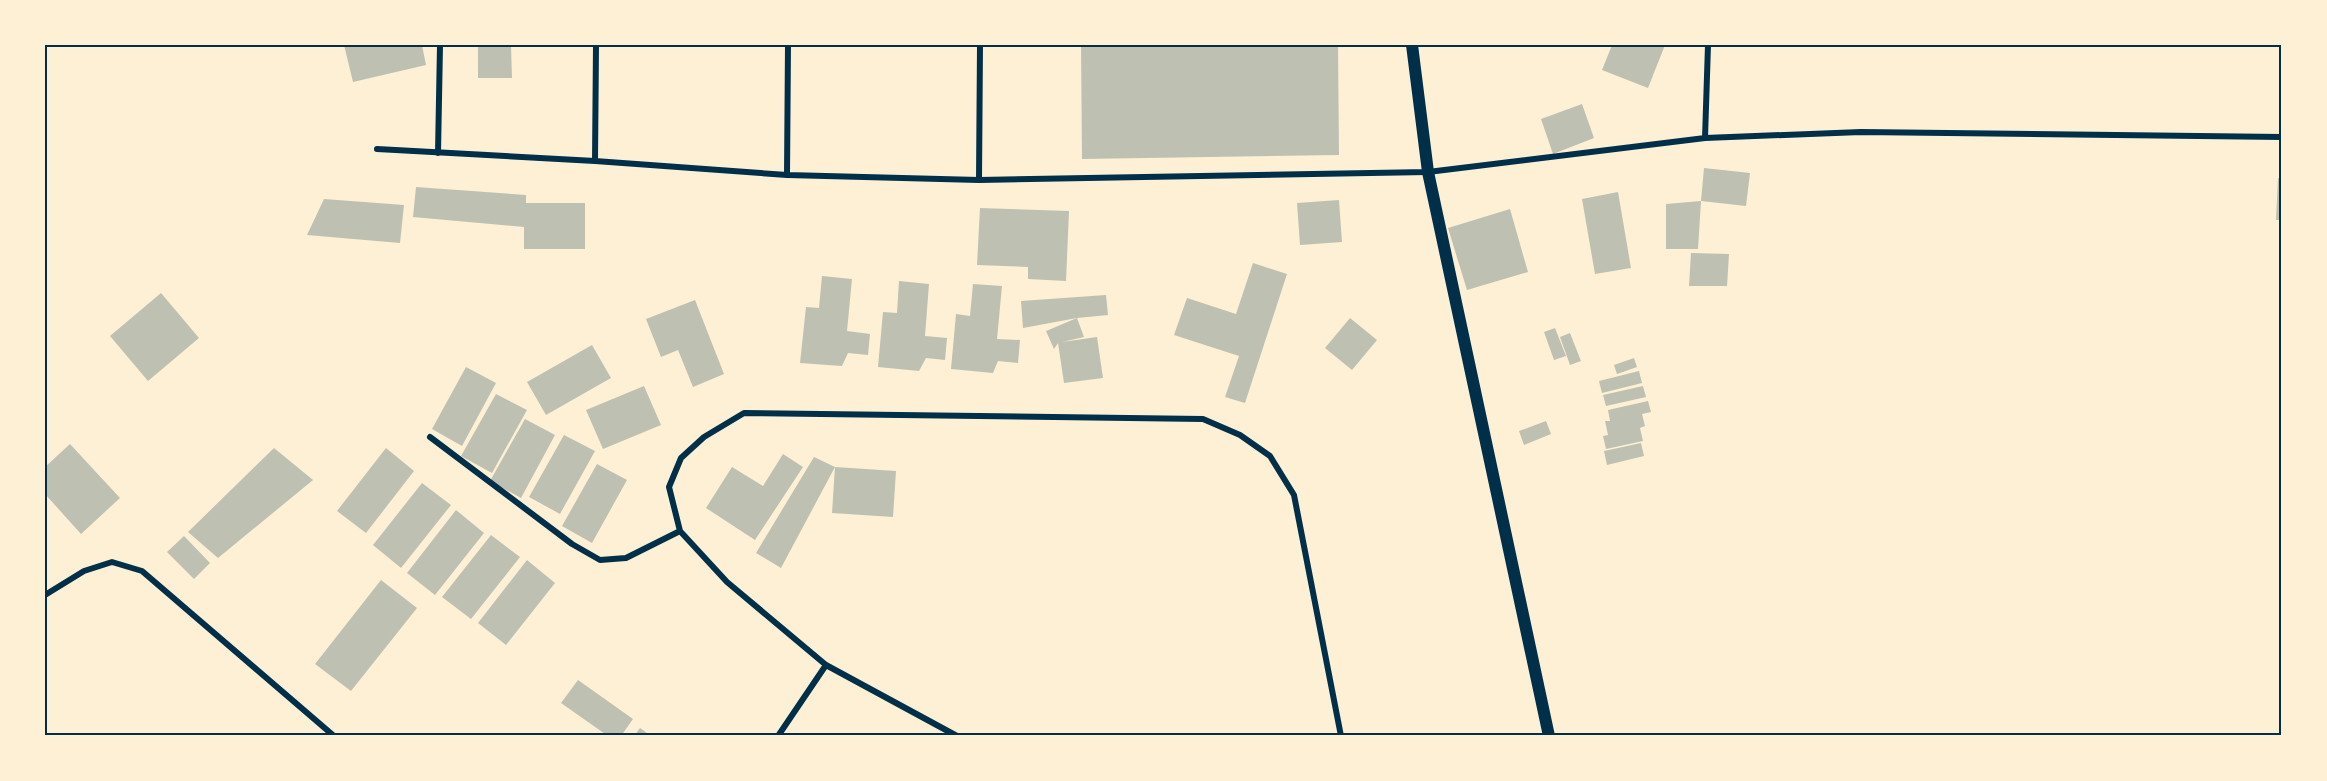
<svg xmlns="http://www.w3.org/2000/svg" width="2327" height="781" font-family="Ubuntu,sans-serif">
  <style>
    .building { fill: #bec0b2 }
    .lines { fill: none; stroke-linecap: round; stroke-linejoin: round }
    .minor { stroke: #003049; stroke-width: 6 }
    .secondary { stroke: #003049; stroke-width: 12 }
    .neatline { fill: none; stroke: #003049; stroke-width: 2 }
  </style>
  <rect width="100%" height="100%" fill="#fdf0d5"/>
  <path class="building" d="M344 45H422L426 65 353 82Z
    M478 45H511L512 78H478Z
    M1081 45H1338L1339 155 1082 159Z
    M1612 45H1665L1648 88 1602 70Z
    M1582 104 1594 138 1553 154 1541 119Z
    M1704 168 1750 173 1746 206 1701 201 1698 249H1666V204L1701 201Z
    M2278 178H2282V220H2276Z
    M416 187 526 195V203H585V249H524V227L413 217Z
    M1618 192 1631 268 1595 274 1582 199Z
    M324 199 404 205 400 243 307 235Z
    M1339 200 1342 242 1300 245 1297 203Z
    M980 208 1069 211 1066 281 1028 279V267L977 265Z
    M1510 209 1528 272 1467 290 1448 228Z
    M1691 253 1729 254 1727 286H1689Z
    M1253 263 1287 274 1245 403 1225 397 1239 356 1174 335 1187 298 1236 314Z
    M822 276 852 279 847 331 870 334 868 355 848 353 842 366 800 363 806 307 819 308Z
    M899 281 929 284 925 336 947 338 945 360 926 358 919 371 878 367 883 312 897 313Z
    M973 284 1002 286 997 339 1020 340 1018 363 998 361 993 373 951 369 956 314 970 316Z
    M161 293 199 338 148 381 110 336Z
    M1106 295 1108 315 1077 318 1084 337 1062 342 1097 337 1103 378 1064 383 1058 343 1054 349 1046 331 1077 318 1023 328 1021 301Z
    M695 300 724 374 693 387 678 350 661 357 646 319Z
    M1350 318 1377 340 1352 370 1325 348Z
    M1555 328 1566 356 1554 360 1544 332Z
    M1570 333 1581 361 1570 365 1560 337Z
    M592 345 611 378 546 415 527 382Z
    M1634 358 1637 367 1617 374 1614 365Z
    M466 367 496 383 462 446 432 429Z
    M1639 371 1642 383 1602 393 1599 381Z
    M644 386 661 425 603 449 586 410Z
    M1643 386 1646 397 1606 406 1603 395Z
    M496 394 527 410 492 473 461 456Z
    M1648 401 1651 412 1642 414 1645 426 1640 428 1643 441 1606 449 1603 436 1608 435 1605 421H1610L1608 410Z
    M525 419 555 435 521 498 490 481Z
    M1546 421 1551 434 1524 445 1519 431Z
    M564 435 595 451 560 514 529 497Z
    M1641 443 1644 456 1607 465 1604 451Z
    M70 444 120 498 81 534 45 494V467Z
    M274 448 313 480 218 558 188 532Z
    M386 448 414 471 366 533 337 511Z
    M783 454 803 467 755 540 706 508 732 467 763 486Z
    M814 457 835 467 896 471 893 517 832 513 835 467 781 568 756 553Z
    M597 464 627 480 592 543 562 526Z
    M422 483 451 505 401 568 373 545Z
    M456 510 484 533 435 595 407 573Z
    M491 535 520 557 471 619 442 597Z
    M184 536 210 563 194 579 167 552Z
    M527 560 555 583 506 645 478 623Z
    M381 580 417 608 351 691 315 664Z
    M578 680 633 719 621 736H608L561 703Z
    M640 728 651 736H634Z"/>
  <g class="lines">
    <path class="minor" d="M1705 138 1708 45
      M377 149 595 161 787 175 979 180 1428 172 1705 138 1861 132 2282 137
      M438 153 440 45
      M595 161 596 45
      M787 175 788 45
      M979 180 980 45
      M430 437 572 544 600 560 626 558 680 531
      M45 595 84 571 112 562 142 571 334 736
      M778 736 826 665
      M957 736 826 665 727 582 680 531 669 487 681 458 704 437 744 413 1203 419 1240 435 1270 456 1294 495 1341 736"/>
    <path class="secondary" d="M1412 45 1428 172 1549 736"/>
  </g>
  <rect width="2327" height="781" fill="none" stroke="#fdf0d5" stroke-width="93"/>
  <rect x="46" y="46" width="2234" height="688" class="neatline"/>
</svg>
